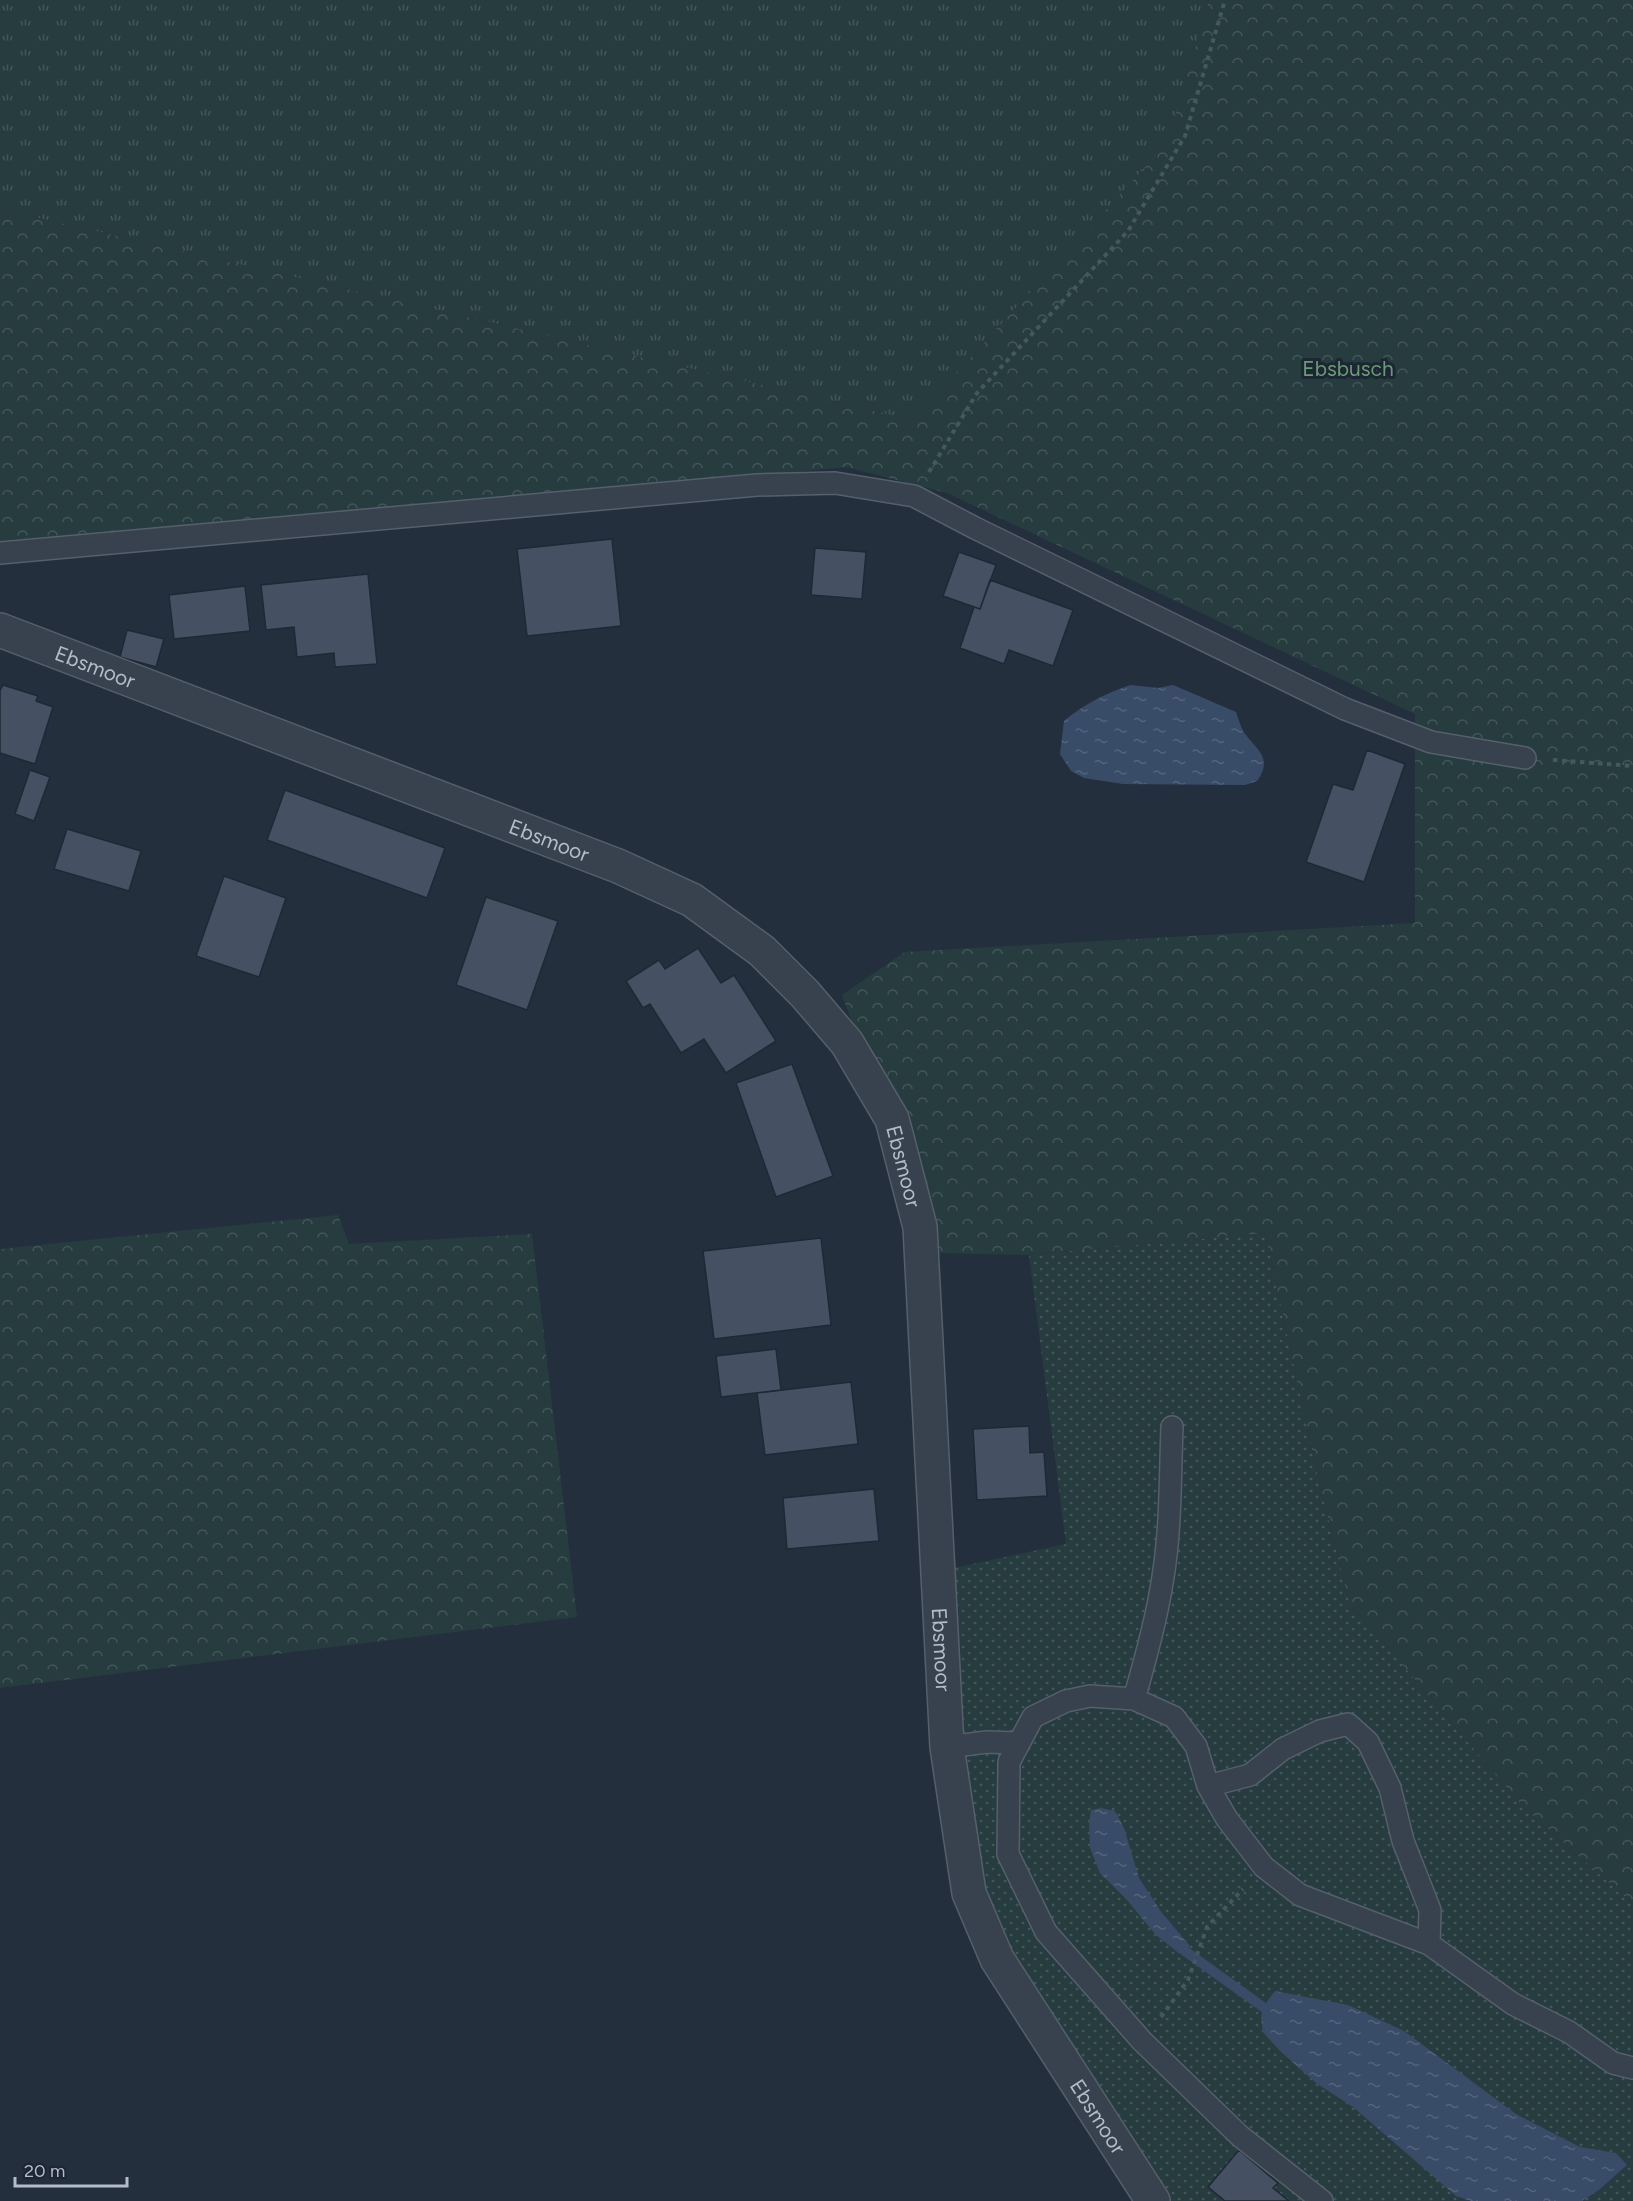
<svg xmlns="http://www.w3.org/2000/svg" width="1633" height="2201" font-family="Figtree,sans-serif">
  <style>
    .grass { fill: url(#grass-tufts) }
    .forest { fill: url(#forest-crowns) }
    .park { fill: url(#park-dots) }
    .water { fill: url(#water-ripples) }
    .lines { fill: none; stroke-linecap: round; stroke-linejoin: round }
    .stream { stroke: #394c67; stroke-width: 10 }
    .building { fill: #455162; stroke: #1f2835; stroke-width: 1.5 }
    .service-casing { stroke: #565f6c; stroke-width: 24 }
    .minor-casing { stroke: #565f6c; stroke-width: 36 }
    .path { stroke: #44595c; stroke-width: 4; stroke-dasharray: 4.5 4.5; stroke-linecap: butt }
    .service { stroke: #38414e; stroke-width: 21 }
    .minor { stroke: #38414e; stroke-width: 33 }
    .labels { text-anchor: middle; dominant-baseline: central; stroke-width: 6; stroke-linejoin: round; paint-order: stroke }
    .park-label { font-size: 21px; fill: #6b9a76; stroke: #1d2633 }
    .street-label { font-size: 21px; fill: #b4bcc9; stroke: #1d2633 }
  </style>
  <defs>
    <pattern id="grass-tufts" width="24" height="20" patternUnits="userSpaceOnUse" patternTransform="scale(1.5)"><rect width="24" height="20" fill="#263c3f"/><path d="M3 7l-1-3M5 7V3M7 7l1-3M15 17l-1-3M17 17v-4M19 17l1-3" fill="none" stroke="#435659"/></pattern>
    <pattern id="forest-crowns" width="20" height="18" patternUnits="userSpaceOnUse" patternTransform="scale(1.5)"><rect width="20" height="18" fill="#263c3f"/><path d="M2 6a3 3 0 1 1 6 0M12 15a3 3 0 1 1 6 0" fill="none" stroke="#435659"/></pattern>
    <pattern id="park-dots" width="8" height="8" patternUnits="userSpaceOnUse" patternTransform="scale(1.5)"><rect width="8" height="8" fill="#263c3f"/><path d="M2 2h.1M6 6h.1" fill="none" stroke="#435659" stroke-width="1.8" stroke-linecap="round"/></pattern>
    <pattern id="water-ripples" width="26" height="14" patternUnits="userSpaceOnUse" patternTransform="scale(1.5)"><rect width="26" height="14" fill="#394c67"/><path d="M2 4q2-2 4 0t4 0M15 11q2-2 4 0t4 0" fill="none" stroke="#53647b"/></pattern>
  </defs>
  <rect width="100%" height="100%" fill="#242f3e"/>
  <path class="grass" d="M0 0H1209L1169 142 913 420 0 209Z"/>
  <path class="forest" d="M1209 0H1633V1904L1523 1807 1349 1602 1318 1478 1265 1233 1029 1255 938 1253 842 995 905 952 1415 923V714L947 493 846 467 0 547V209L913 420 1168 142Z
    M338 1215 349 1244 532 1234 577 1617 0 1688V1249Z"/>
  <path class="park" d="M1265 1233 1318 1478 1349 1602 1523 1807 1633 1904V2201H1167L963 1895 949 1569 1066 1544 1029 1255Z"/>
  <path class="water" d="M1130 685 1158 688 1173 685 1236 712C1238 718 1240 725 1243 731 1256 750 1274 757 1257 781L1245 785 1123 784 1084 778 1071 771 1060 754 1064 721C1084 704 1105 694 1130 685Z
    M1101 1808 1115 1811 1124 1828 1139 1878 1162 1913 1190 1946 1180 1954 1156 1935 1127 1900 1100 1873 1090 1848 1089 1823 1091 1810Z
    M1275 1991 1348 2005 1404 2031 1516 2114 1580 2147 1616 2153 1627 2165 1600 2189 1582 2201H1471L1456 2196 1353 2107 1316 2083 1280 2051 1263 2032 1261 2018 1263 2007Z"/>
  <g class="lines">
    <path class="stream" d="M1185 1951 1263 2007"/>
  </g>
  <path class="building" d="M612 539 621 626 527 636 517 549Z
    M815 548 866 552 862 599 811 595Z
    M959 552 996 565 980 609 943 596Z
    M368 574 377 664 335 667 334 653 297 657 294 627 266 630 261 585Z
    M990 580 1073 610 1053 666 1009 650 1004 664 960 648 974 607 980 609Z
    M245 586 250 631 174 639 169 595Z
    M127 630 164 639 156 667 120 657Z
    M3 685 38 696 36 701 53 707 35 764 0 753V690Z
    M1367 750 1405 764 1364 882 1306 862 1333 784 1353 790Z
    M30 770 50 777 34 821 15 814Z
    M285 790 445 848 427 898 267 840Z
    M67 829 141 851 129 891 54 869Z
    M224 876 286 898 259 977 196 956Z
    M486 897 558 921 527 1010 456 985Z
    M698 948 721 983 734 975 776 1041 726 1073 704 1039 681 1053 650 1004 643 1008 626 981 659 960 665 969Z
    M792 1064 833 1176 776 1197 736 1083Z
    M821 1238 831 1325 714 1339 703 1251Z
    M776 1349 781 1390 721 1397 716 1356Z
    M851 1382 858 1444 765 1455 757 1393Z
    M1029 1426 1030 1453 1044 1452 1047 1496 977 1500 973 1429Z
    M874 1489 879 1541 787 1549 783 1498Z
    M1239 2150 1278 2183 1273 2188 1289 2201H1225L1208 2187Z"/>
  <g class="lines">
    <g class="service-casing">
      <path id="service" d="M0 553 757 485 835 483 914 496 975 528 1345 709 1431 742 1525 758
        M1134 1699C1145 1661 1156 1622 1162 1583 1171 1532 1170 1479 1172 1427
        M947 1747 987 1742 1019 1743
        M1208 1786 1250 1775 1283 1749 1320 1731 1348 1724 1368 1742 1390 1788 1403 1841 1430 1910 1429 1944
        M1322 2201 1240 2136 1142 2041 1046 1932 1008 1854 1009 1762 1033 1717 1066 1701 1090 1696 1134 1699 1174 1717 1196 1746 1208 1786 1227 1819 1264 1867 1300 1895 1429 1944 1513 2004 1569 2032 1613 2063 1633 2068"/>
    </g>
    <g class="minor-casing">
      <g id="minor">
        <path id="s1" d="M0 630 618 866 692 900 762 951 805 994 847 1043 892 1119 920 1227 947 1747 969 1893 997 1959 1153 2201"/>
      </g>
    </g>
    <path class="path" d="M929 472 977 393 1128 231 1185 136 1225 0
      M1553 760 1633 766
      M1161 2017 1188 1980 1207 1927 1243 1889"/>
    <use href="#service" class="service"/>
    <use href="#minor" class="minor"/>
  </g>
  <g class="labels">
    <g class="park-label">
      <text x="1348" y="368">Ebsbusch</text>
    </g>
    <g class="street-label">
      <text stroke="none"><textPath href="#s1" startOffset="102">Ebsmoor</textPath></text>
      <text stroke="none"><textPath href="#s1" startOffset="588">Ebsmoor</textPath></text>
      <text stroke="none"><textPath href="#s1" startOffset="1092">Ebsmoor</textPath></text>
      <text stroke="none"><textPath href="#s1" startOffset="1578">Ebsmoor</textPath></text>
      <text stroke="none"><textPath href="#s1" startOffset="2082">Ebsmoor</textPath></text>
    </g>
  </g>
  <path d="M15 2177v9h112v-9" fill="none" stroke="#b4bcc9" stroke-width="3"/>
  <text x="24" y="2177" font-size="18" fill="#b4bcc9" stroke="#1d2633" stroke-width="4.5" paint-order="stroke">20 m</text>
</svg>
